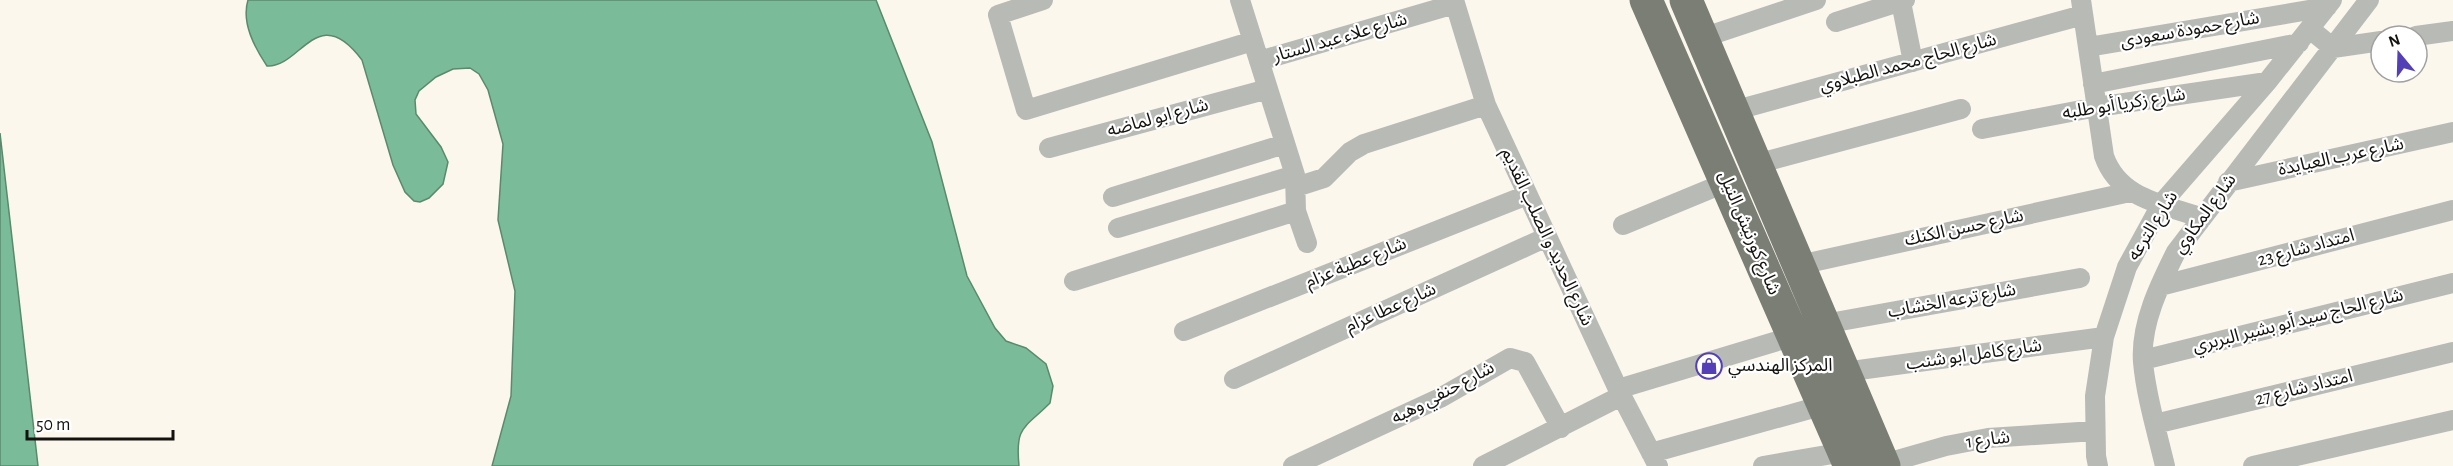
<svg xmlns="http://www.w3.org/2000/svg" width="2453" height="466" font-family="'Alegreya Sans','Noto Sans Arabic',sans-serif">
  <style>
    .water { fill: #7abc99; stroke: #5b896f; stroke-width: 1.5 }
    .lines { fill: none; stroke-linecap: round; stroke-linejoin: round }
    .minor { stroke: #b8bab6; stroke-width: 20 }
    .trunk { stroke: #7a7e75; stroke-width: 33 }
    .labels { text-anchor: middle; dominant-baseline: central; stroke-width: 4.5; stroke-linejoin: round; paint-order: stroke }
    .street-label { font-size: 18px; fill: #13120e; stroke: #fff }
    .poi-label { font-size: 18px; fill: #13120e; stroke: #fff; text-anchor: start }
  </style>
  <rect width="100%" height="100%" fill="#fbf7ec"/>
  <path class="water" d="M248 0H876L932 142 967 276 995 328 1006 341 1026 348 1046 364 1053 386 1050 403C1024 429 1015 426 1019 466H492L511 396 515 291 498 220 503 144 488 90 479 74 470 68 453 69 436 77 419 91 415 100 416 114 441 147 448 162 443 184 429 198 420 202 414 201 405 192 393 165 362 60C317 0 301 68 267 66 255 48 241 23 248 0Z
    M0 133 38 466H0Z"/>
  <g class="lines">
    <path class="minor" d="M1043 0 998 15 1026 110 1253 41
      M1240 0 1295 175 1296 211 1307 243
      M1454 0 1486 105 1618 389 1658 466
      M2081 0 2104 156C2119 199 2163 204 2202 218
      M1901 2 1913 62
      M1836 22 1905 0
      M2310 29 2333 48 2381 41
      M2416 36 2453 31
      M1702 38 1816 0
      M2088 47 2327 7
      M1259 61 1455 4
      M2093 84 2299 43
      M1733 111 2083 15
      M1982 129 2097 107 2267 82
      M1049 148 1268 89
      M1756 164 1961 109
      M2228 182 2453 132
      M1296 187 1324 178 1350 152 1364 144 1486 105
      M1113 197 1285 144
      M1623 225 1727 182
      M1118 228 1295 175
      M1799 265 2130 192
      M1074 281 1296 211
      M2160 286 2453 210
      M1824 324 2080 278
      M1184 331 1527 195
      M2143 360 2453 283
      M1844 372 2104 337
      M1234 379 1547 237
      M1618 389 1794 336
      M2155 424 2453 352
      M1651 453 1824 405
      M1883 464 1946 446 1988 438 2095 431
      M1293 466 1440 398 1510 358 1525 362 1561 428
      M1483 466 1621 396
      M1763 466 1844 452
      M2098 466 2096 456 2095 396 2104 337 2127 267 2162 203 2267 82 2332 0
      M2165 466C2157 432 2146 396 2143 362 2140 324 2160 284 2176 252L2369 0
      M2253 466 2453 420"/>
    <path class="trunk" d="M1646 0 1850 466
      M1686 0 1884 466"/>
  </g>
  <defs>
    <g id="shop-ring" transform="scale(1.35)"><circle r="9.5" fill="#fff" stroke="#543fb6" stroke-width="1.5"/><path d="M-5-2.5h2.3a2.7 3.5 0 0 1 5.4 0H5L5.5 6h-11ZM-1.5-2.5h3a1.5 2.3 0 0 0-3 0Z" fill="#543fb6"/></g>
  </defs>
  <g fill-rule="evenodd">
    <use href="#shop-ring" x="1709" y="366"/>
  </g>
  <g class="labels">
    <g class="street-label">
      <text transform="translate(2190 30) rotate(-10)">شارع حمودة سعودى</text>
      <text transform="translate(1340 38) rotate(-16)">شارع علاء عبد الستار</text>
      <text transform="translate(1908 63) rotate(-15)">شارع الحاج محمد الطبلاوي</text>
      <text transform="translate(2124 104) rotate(-9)">شارع زكريا أبو طلبه</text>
      <text transform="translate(1158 118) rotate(-15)">شارع ابو لماضه</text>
      <text transform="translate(2341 157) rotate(-12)">شارع عرب العيايدة</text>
      <text transform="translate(2205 214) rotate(-54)">شارع المكاوي</text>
      <text transform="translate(2153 226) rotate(-58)">شارع الترعه</text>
      <text transform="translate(1964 228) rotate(-12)">شارع حسن الكنك</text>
      <text transform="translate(1749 233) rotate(67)">شارع كورنيش النيل</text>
      <text transform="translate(1547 237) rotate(65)">شارع الحديد و الصلب القديم</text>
      <text transform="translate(2306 248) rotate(-15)">امتداد شارع 23</text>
      <text transform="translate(1356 263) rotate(-22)">شارع عطية عزام</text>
      <text transform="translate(1952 301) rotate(-10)">شارع ترعه الخشاب</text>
      <text transform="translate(1391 308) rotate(-24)">شارع عطا عزام</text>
      <text transform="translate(2298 321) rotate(-14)">شارع الحاج سيد أبو بشير البربري</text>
      <text transform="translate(1974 355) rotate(-8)">شارع كامل ابو شنب</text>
      <text transform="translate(2304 388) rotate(-14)">امتداد شارع 27</text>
      <text transform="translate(1443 393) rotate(-28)">شارع حنفي وهبه</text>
      <text transform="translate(1988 440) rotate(-7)">شارع 1</text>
    </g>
    <g class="poi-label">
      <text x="1728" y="366">المركز الهندسي</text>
    </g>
  </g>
  <g transform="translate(2399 54) rotate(341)"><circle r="28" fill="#ffffff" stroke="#a1a09f" stroke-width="1.5"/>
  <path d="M0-4.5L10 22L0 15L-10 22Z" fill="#543fb6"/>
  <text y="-9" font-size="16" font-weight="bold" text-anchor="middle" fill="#13120e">N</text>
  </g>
  <path d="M27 430v9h146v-9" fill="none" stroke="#13120e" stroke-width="3"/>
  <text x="36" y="430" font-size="18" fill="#13120e" stroke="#ffffff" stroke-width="4.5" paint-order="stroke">50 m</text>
</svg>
